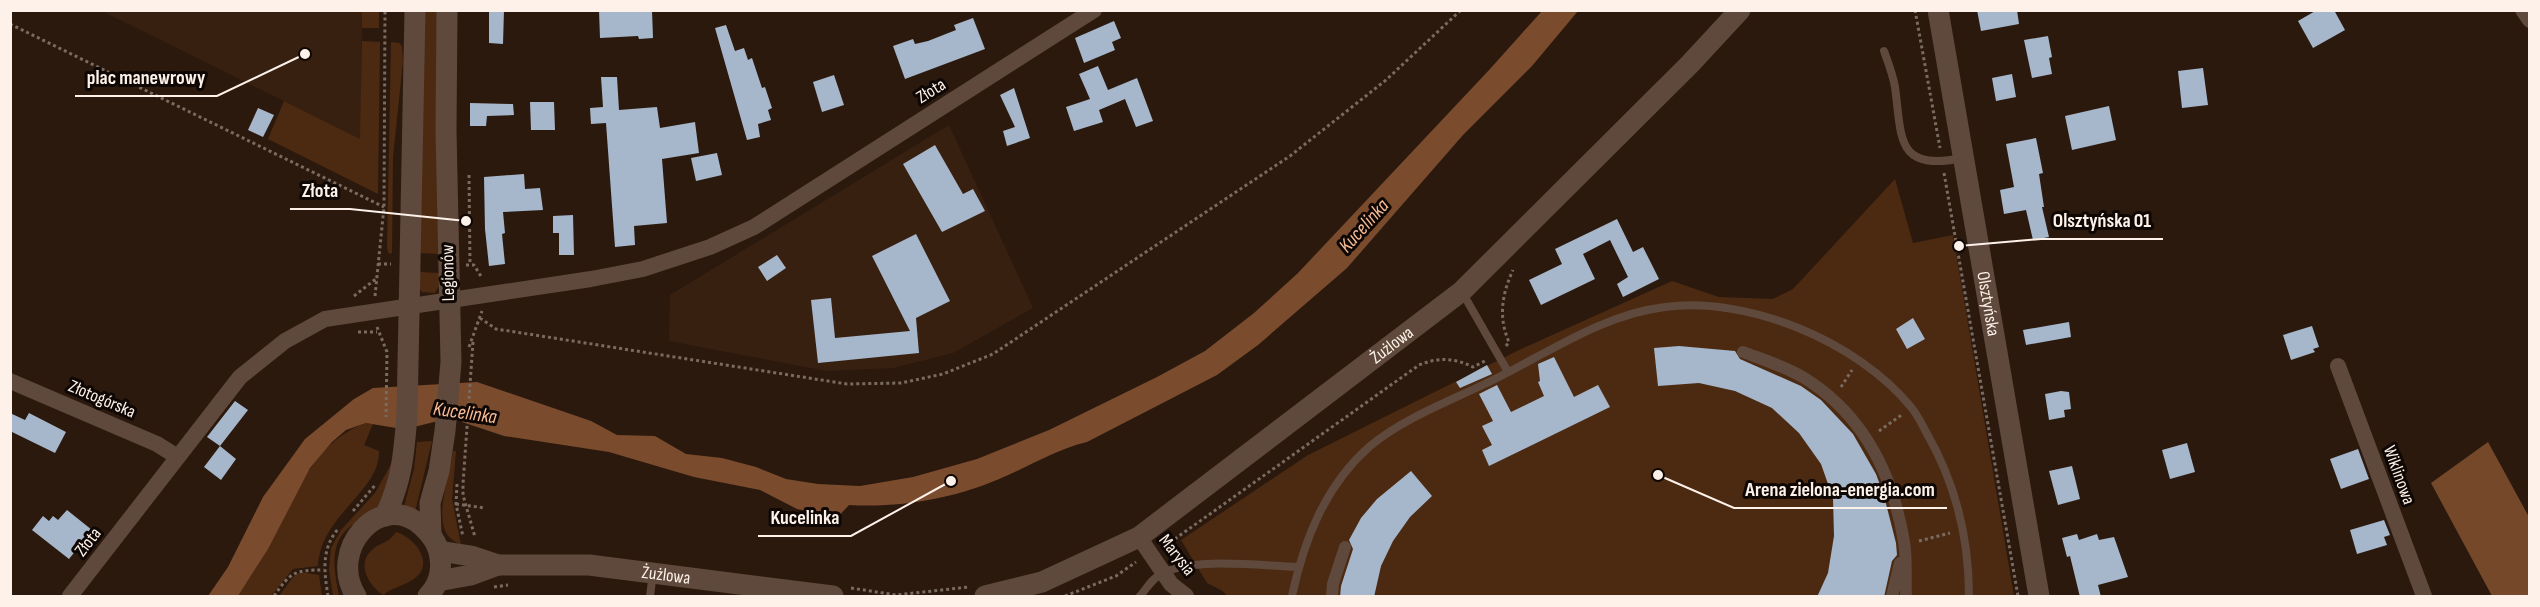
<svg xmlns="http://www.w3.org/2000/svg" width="2540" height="607" font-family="'Sofia Sans Condensed',sans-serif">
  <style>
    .built { fill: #382011 }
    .green { fill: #4c2a12 }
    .forest { fill: #76482a }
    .water { fill: #7a4b2d }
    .building { fill: #a6b7cb }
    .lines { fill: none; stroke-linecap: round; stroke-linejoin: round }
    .path { stroke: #7a6b61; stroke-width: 3; stroke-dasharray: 3 3; stroke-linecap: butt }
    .service { stroke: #5e493c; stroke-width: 8 }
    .pedestrian { stroke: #5e493c; stroke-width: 12 }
    .minor { stroke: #5e493c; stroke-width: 16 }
    .tertiary { stroke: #5e493c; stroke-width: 21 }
    .labels { text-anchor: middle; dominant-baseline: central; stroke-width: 6; stroke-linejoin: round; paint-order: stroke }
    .street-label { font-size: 18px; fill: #fdf1e9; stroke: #0e0703 }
    .water-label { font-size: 20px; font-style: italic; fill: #f8bc97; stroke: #0e0703 }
    .leader { fill: none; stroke: #fdf1e9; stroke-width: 2 }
    .callout-dot { fill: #fdf1e9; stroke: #0e0703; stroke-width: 2 }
    .callout-label { font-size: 20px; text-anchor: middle; font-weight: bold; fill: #fdf1e9; stroke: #0e0703; stroke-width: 6; stroke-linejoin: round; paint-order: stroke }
  </style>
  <rect width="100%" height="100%" fill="#2b190e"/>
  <path class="built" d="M102 11H362L361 140 284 101Z
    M949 125 1033 308 953 353 893 368 827 371 669 341 670 295Z"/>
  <path class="green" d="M362 11H379V28H362Z
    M424 11H437L439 254 420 253Z
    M362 41 380 42 378 194 268 139 284 101 360 139Z
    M391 42 399 43 402 46 403 61 393 157 392 253 389 254 387 248Z
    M1895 179 1913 243 1953 235 2014 596H1228L1221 590 1207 583 1181 540 1308 455 1519 350 1672 281 1719 297 1773 299 1793 289Z
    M419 272 439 273V286L435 293 422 292 419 289Z
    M366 423 373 424 364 445 379 451C380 492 321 514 318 566L293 569 271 596H238C248 580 260 563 269 546 294 499 312 442 366 423Z
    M432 441 414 516 402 514 414 469 417 442Z
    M453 451H456L452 499 461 545C457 543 452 540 449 537 433 519 450 473 453 451Z
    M394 459C393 473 384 501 375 512 370 518 358 521 351 526 327 544 335 573 339 596H333L329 570 331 548 341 530 375 493Z
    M396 532C414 537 436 563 414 579 404 586 393 587 383 595 369 585 355 564 373 549 383 541 388 544 396 532Z
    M300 572 319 575 322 596H279L293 577Z"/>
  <path class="forest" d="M2488 442 2529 517V596H2492L2431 483Z"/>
  <path class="water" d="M1542 11H1578L1532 66 1463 135 1347 268 1258 345 1217 375 1087 442C1057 449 1034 464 1006 476 958 498 902 508 849 505L836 519 824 514 797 509 760 490 694 477 609 452 504 436 450 418 418 426 396 428 366 423 346 430 332 442 310 468 268 549 238 596H208L228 567 263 497 305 439 354 399 373 388 477 382 591 421 617 435 655 436 686 454 722 458 756 467 786 479 818 484 860 486 913 477 977 459 1049 430 1157 377 1205 351 1254 313 1298 273 1490 69Z"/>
  <path class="building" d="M489 10H504L503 44 489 43Z
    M599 10H652L653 38 639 39 638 36 600 38Z
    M1977 10H2017L2019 24 1981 31Z
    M2317 10H2334L2345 30 2313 48 2298 21Z
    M973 18 985 49 905 79 893 46 913 39 915 44 928 41 956 30 954 25Z
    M1114 21 1121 38 1112 42 1115 50 1084 63 1075 38Z
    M726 25 735 51 744 48 748 60 752 58 762 88 765 87 772 108 768 110 771 120 758 124 760 137 747 140 715 28Z
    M2048 36 2052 57 2049 58 2052 74 2032 78 2024 40Z
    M1098 66 1108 90 1137 78 1153 121 1136 127 1125 99 1099 110 1103 122 1074 131 1066 107 1090 99 1079 74Z
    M2203 68 2208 105 2182 108 2178 71Z
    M2012 74 2016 97 1996 101 1992 78Z
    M834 75 844 105 822 112 813 82Z
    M601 77H617L619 110 657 107 660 128 695 122 699 153 662 159 667 223 634 226 635 245 615 247 606 123 591 124 590 108 603 107Z
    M1014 88 1030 138 1007 146 1003 131 1015 127 1000 95Z
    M530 102H554L555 130H531Z
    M470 103 513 104 514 115 487 116 486 126H470Z
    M2109 106 2116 140 2072 150 2065 116Z
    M258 108 274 115 263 137 248 130Z
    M2036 138 2043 173 2039 174 2044 207H2042L2049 237 2033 240 2026 210 2004 214 2000 190 2014 187 2006 144Z
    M935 145 963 194 973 189 985 211 942 232 903 164Z
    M717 153 722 175 696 181 691 158Z
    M524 174 525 189 540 188 543 210 503 212 505 233 502 234 505 264 489 266 485 229 484 177Z
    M573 215 574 255H559V233H553V216Z
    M1617 219 1633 252 1643 247 1659 279 1623 297 1617 284 1628 277 1610 240 1583 254 1595 279 1541 305 1529 280 1562 264 1555 249Z
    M916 234 950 301 916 318 919 353 818 363 811 300 831 298 835 338 910 331 872 256Z
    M777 255 786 268 767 281 758 267Z
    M1913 318 1925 339 1907 349 1896 329Z
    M2069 322 2071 337 2026 345 2023 330Z
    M2312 326 2319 347 2313 349 2315 352 2291 360 2283 335Z
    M1679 346 1735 351 1740 359 1801 386 1821 400 1853 434 1876 474 1884 496 1896 543 1897 555 1892 561 1884 597H1817L1828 573 1834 536 1833 498 1821 464 1799 433 1772 408 1735 391 1699 383 1658 386 1654 348Z
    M1554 357 1574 397 1598 385 1610 407 1489 466 1482 450 1492 445 1482 426 1493 421 1479 394 1497 385 1511 412 1544 396 1538 382 1540 381 1538 364Z
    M1487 365 1492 374 1460 388 1456 382Z
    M2061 391 2069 392 2071 409 2064 410 2065 417 2049 420 2045 394Z
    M235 401 248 410 220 446 207 437Z
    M10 413 25 420 29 413 66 432 55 453 10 431Z
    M2187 443 2195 472 2170 479 2162 450Z
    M220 446 236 459 221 480 204 467Z
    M2358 449 2369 479 2341 489 2330 459Z
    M2072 466 2080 499 2058 505 2049 471Z
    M1411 471 1432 496 1410 517 1393 541 1381 566 1374 597H1340L1341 586 1353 549 1349 540 1361 518 1377 499Z
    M67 510 92 530 69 559 32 530 43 516 49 521 53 516 58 520Z
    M2384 520 2390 535 2384 537 2387 545 2357 554 2350 530Z
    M2077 534 2079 540 2097 534 2099 540 2114 537 2128 577 2098 585 2101 597H2080L2070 556 2067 557 2062 538Z"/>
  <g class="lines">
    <path class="path" d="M1915 10 1940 148
      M10 24 384 207
      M1944 173 2018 596
      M469 175 470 265
      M378 264H391
      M466 265H474L482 278
      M354 296 377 278
      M375 296 384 207 385 10
      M480 318 496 329 847 384 901 383 943 374 993 354 1290 156 1386 80 1461 10
      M377 327 387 352 386 417
      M358 332H377
      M473 342 463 484V495L475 537
      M1506 346 1509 342C1498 317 1502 294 1513 270
      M469 347 482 311
      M1841 387 1852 370
      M1879 431 1903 414
      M457 484 456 504 463 537
      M456 504 485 508
      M353 511 376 484
      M1919 541 1950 533
      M1165 546 1419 365C1438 357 1455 358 1473 367L1487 360
      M494 587 508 585
      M851 588 896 595 969 587
      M274 596C291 572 294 570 324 570
      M328 596C324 571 321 548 339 528
      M1065 596 1116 576 1136 562"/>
    <path class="service" d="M1884 51C1888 62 1893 75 1895 87 1902 137 1895 172 1962 158
      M1462 292 1508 372
      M650 596 653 573
      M1140 596C1147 588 1153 577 1163 573 1196 557 1261 566 1298 567
      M1292 596C1304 540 1325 486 1369 447 1404 417 1458 398 1499 377 1551 351 1605 314 1665 307 1749 296 1858 342 1911 407 1917 414 1922 424 1926 432 1955 482 1969 539 1969 596"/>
    <path class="pedestrian" d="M1743 352C1764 360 1787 367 1806 379 1864 416 1893 475 1904 542 1907 559 1905 579 1906 596
      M1332 596 1333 584 1345 547
      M1892 596 1900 563"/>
    <path class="minor" d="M2523 10 2530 20
      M2338 366 2424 596
      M10 381 157 444 176 456
      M1139 537 1171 584 1186 596
      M70 596 240 377 285 341 325 319 591 279 643 269 710 247 754 227 1094 10"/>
    <g class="tertiary">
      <path id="s1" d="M1938 10 2039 596"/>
      <path d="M385 516C402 481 404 453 407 415L415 10"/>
      <path d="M431 534 430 503 439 471 445 431 451 362 446 130 447 10"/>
      <path d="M439 551 471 556 498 565"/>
      <path id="s2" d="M438 581 471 575 498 565H589L833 596"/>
      <path d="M356 596C327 550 380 489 422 526 432 535 439 545 440 558 442 572 438 586 428 596"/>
      <path id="s3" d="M985 596 1042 582 1139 537 1462 291 1690 64 1740 10"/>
    </g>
  </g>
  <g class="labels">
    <g class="street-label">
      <text transform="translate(931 91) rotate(-32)">Złota</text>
      <text transform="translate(448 273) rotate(-91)">Legionów</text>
      <text stroke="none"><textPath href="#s1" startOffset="298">Olsztyńska</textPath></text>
      <text stroke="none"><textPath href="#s3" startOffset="483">Żużlowa</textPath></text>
      <text transform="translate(102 399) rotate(23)">Złotogórska</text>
      <text transform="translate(2399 475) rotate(70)">Wiklinowa</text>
      <text transform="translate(88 542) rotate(-52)">Złota</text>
      <text transform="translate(1177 555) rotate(52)">Marysia</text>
      <text stroke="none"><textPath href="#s2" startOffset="231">Żużlowa</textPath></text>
    </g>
    <g class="water-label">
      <text transform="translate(1364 226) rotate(-48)">Kucelinka</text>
      <text transform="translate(465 413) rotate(8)">Kucelinka</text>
    </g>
  </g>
  <path class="leader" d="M305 54L217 96H75M466 221L350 209H290M1959 246L2041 239H2163M1658 475L1734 508H1947M951 481L851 536H758"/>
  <g class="callout-dot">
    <circle cx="305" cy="54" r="6"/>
    <circle cx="466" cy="221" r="6"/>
    <circle cx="1959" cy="246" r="6"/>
    <circle cx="1658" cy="475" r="6"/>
    <circle cx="951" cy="481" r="6"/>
  </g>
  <g class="callout-label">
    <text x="146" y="84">plac manewrowy</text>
    <text x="320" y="197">Złota</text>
    <text x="2102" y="227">Olsztyńska 01</text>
    <text x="1840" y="496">Arena zielona-energia.com</text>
    <text x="805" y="524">Kucelinka</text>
  </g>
  <rect width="2540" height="607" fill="none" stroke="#fdf1e9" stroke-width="24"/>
</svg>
